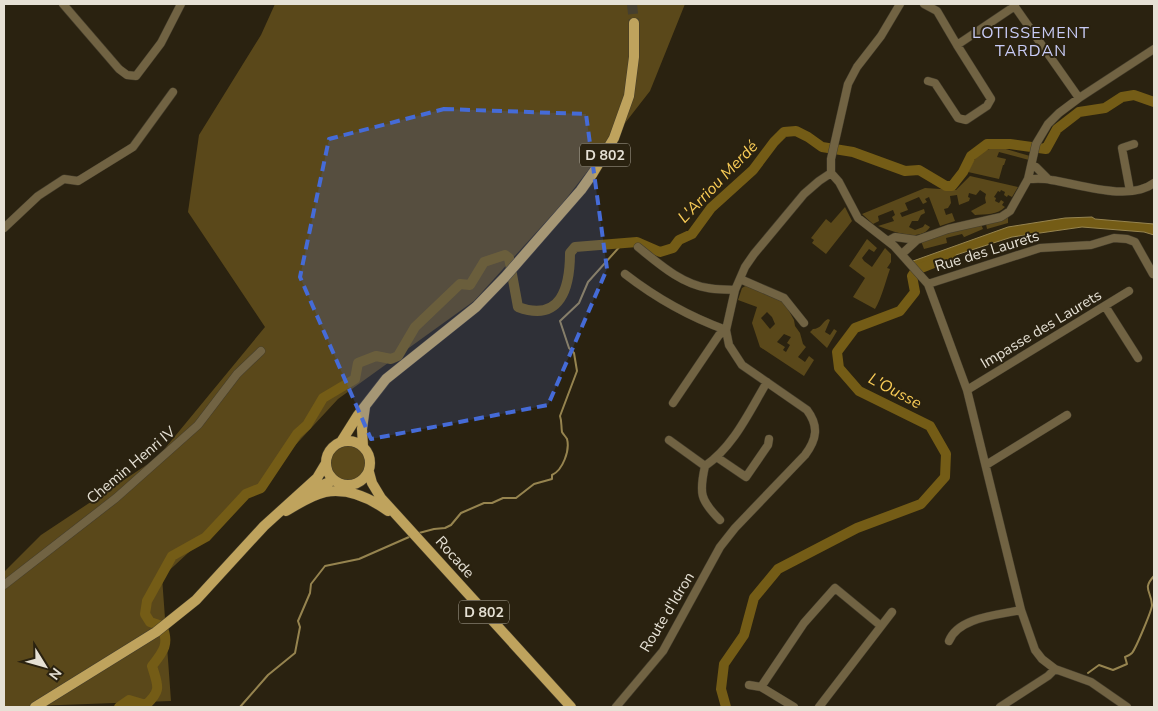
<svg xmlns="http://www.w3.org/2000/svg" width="1158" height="711" font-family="'Nunito Sans',sans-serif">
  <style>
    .green { fill: #5a481a; fill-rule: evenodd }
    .water { fill: #745c16; stroke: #96844f }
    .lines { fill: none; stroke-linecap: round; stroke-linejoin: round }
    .stream { stroke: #96844f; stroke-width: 2 }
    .river { stroke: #745c16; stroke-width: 10 }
    .major-tunnel { stroke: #463f2e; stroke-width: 10; stroke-dasharray: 10 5; stroke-linecap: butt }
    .minor-casing { stroke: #443d2c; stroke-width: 9 }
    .major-casing { stroke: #443d2c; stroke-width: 11 }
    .minor { stroke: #716343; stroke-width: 8 }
    .major { stroke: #bfa35d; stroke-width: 10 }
    .marked { fill: #456bd7; fill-opacity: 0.2; stroke: #456bd7; stroke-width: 4; stroke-dasharray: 10 6; stroke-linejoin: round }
    .labels { text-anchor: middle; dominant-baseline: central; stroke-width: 4; stroke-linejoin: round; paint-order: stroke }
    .shield { fill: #2a2210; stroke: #aea89a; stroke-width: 1 }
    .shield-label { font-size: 14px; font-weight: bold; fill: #e6e1d5 }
    .street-label { font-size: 15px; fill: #e6e1d5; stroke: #2a2210 }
    .neighbourhood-label { font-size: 16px; letter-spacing: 1px; fill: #c9ccf7; stroke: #2a2210 }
    .water-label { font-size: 16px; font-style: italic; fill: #f8cb56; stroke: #2a2210 }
  </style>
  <rect width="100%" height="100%" fill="#2a2210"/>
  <path class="green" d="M275 4H685L650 91 562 204 474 301 338 399 240 505 162 577 171 701 4 707V572L41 535 157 458 265 327 188 212 199 135 261 35Z
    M999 147 1030 156 1029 160 999 152 997 157 1006 159 1004 165H1003L999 179 968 172C976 155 980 150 999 147Z
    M970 176 1018 187 1012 197 1008 195 1007 197 1004 195 1005 192 1001 190 1000 192 998 191 994 197 996 198 995 201 999 203 1001 200 1004 202 1002 205 1005 207C998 215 985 214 975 215L971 211 986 203 985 198 986 194 980 190 976 195 969 193 968 197 970 198 969 201 959 205 957 195 950 196 951 203 948 208 944 209 946 215 952 213 955 221 940 226 929 197 925 199 927 202 923 204 919 197 905 203 908 210 900 213 902 217 924 209 925 213 921 215 918 221H912L909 227 915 230 923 227 925 224 930 227C920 243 892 231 878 226L894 221 892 217 895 215 893 210 878 216 879 221 873 224 862 214 925 188 956 190Z
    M845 207 852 221 826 254 812 243 814 240 811 238 826 219 831 223Z
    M1008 217V223L987 229 986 224Z
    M981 224 983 229 962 238 964 237 962 234 946 238 947 243 924 249 921 241 950 232Z
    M867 239 877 248 874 252 869 249 862 258 864 261 872 267 885 248 891 254V262L887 268 890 269C885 283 882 297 875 309L853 297 865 278 849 266Z
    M747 285 783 300 794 320 795 326 800 333 803 344 806 347 798 357 805 362 809 356 814 360 804 376 760 347 752 323 757 307 738 300 742 288ZM767 312 772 317 775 324 770 329 761 318ZM784 334 791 337 787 343 790 345 786 352 783 350 785 347 777 342Z
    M828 319 830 320 825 332 830 335 834 329 837 331 827 348 810 332 813 329C821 329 822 322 828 319Z
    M330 462a19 19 0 1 1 38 0a19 19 0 1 1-38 0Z"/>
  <path class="water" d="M1092 217 1095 219 1154 224V235L1144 232 1082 227 1012 237 934 262 923 272 913 261 1008 227 1065 218Z"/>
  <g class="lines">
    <path class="stream" d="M419 533 434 529 445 528 451 525 461 513 484 503H492L503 498H516L534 484 552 479V475C563 470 570 450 567 439 566 437 563 434 562 432 561 426 562 422 560 416L577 371 574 353 569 348 560 321 579 303 588 282 622 244
      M1088 673 1099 665 1113 670 1127 664 1125 657C1128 656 1130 655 1132 653 1136 648 1152 610 1152 605 1151 590 1142 589 1154 576
      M240 707 268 675 295 653 300 627 298 621 310 593 311 584 325 566 359 559 409 537"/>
    <path class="river" d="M119 707 129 700 146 705C162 690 158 686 152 666 163 652 170 644 162 626L150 622 145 614 147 601 172 556 206 537 246 494 261 488 297 434 307 425 323 398 355 379 358 363 376 356 391 359 398 356 415 327 460 284 470 285 484 262 505 255 509 258 518 307C561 323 570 287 570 253L575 247 637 242 660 252 673 248 679 240 692 234 711 208 753 170 774 142 784 132 796 131 808 137 822 147 853 152 905 171 919 170 946 186H952L963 172 971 156 987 144H1010L1046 149 1057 129 1079 112 1105 108 1122 97 1134 95 1154 102
      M726 707 721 689 724 664 744 635 754 598 778 569 857 528 921 504 945 477 946 454 930 426 859 391 839 368 837 352 855 328 900 311 915 292 912 276 916 270 951 256"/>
    <path class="major-tunnel" d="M632 4 634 23"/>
    <g class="minor-casing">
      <path id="minor" d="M63 4 119 69 127 75 136 76 161 43 181 4
        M924 4 937 11 957 45 1015 6
        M1013 4 1079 98
        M928 81 935 83 958 118 966 120 987 106 991 99 957 45
        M1032 166 1036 167 1048 179
        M831 173 839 182 858 218 894 246 928 284 967 390 1021 610 1035 650 1042 659 1055 669 1091 682 1127 707
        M831 173V159L848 84 857 67 881 36 900 4
        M1028 179C1035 179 1043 178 1051 180 1079 184 1129 202 1154 183
        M1130 191 1122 148 1134 144
        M4 228 38 196 64 179 78 181 133 147 173 92
        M888 241 895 237 917 240
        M638 247C658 263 681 284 708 288 717 290 726 289 735 290
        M902 254 917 240 948 229 1001 217 1010 211 1028 179 1036 144 1048 124 1059 113 1079 98 1154 49
        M625 274C656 298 690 317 726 330
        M740 279 784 298 804 323
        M928 284 1040 248 1091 245 1114 238 1127 239 1135 242 1153 274
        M1105 306 1138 358
        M967 390 1129 291
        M673 403 719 335 726 330
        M669 440 705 466
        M718 458 746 477 768 445 769 439
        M986 465 1067 415
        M720 520C700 500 699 493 705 466 734 446 749 412 767 382
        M4 585 116 498 198 425 237 374 261 351
        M949 641C958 617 999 615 1021 610
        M749 685 761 687 794 707
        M761 687 804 623 835 588 881 626
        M616 707 663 651 720 547 735 528 805 455C817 439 819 426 807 410L742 365 729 345 726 330 735 290 745 267 754 254 804 194 819 181 831 173
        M819 707 892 612
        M1000 707 1048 676 1055 669"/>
    </g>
    <g class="major-casing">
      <path id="major" d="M326 463a22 22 0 1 1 44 0a22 22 0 1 1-44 0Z
        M341 442 358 415 386 379 476 307 505 277 581 190 593 173 614 138 629 96 634 57V23
        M363 446 362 429 365 407
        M369 472 372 483 381 498 571 707
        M309 493 322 485 334 480
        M286 511C298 504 311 495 325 492 347 488 370 498 388 511
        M35 707 156 632 196 600 264 526 317 478 326 463"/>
    </g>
    <use href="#minor" class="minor"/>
    <use href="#major" class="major"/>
  </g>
  <path class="marked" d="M444 109 586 114 607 269 548 405 371 439 300 277 329 139Z"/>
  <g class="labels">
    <g class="shield">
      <rect x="580" y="143.5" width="50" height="23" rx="4"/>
      <rect x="459" y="600.5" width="50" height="23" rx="4"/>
    </g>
    <g class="shield-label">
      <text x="605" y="155">D 802</text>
      <text x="484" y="612">D 802</text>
    </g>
    <g class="street-label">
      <text transform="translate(987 251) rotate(-17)">Rue des Laurets</text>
      <text transform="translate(1041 329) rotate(-31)">Impasse des Laurets</text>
      <text transform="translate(131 465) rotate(-40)">Chemin Henri IV</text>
      <text transform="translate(455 557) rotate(48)">Rocade</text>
      <text transform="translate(667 612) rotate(-59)">Route d'Idron</text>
    </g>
    <g class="neighbourhood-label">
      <text x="1031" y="33">LOTISSEMENT<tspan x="1031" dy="18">TARDAN</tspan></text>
    </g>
    <g class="water-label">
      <text transform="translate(718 182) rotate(-46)">L'Arriou Merdé</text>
      <text transform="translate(895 391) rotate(28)">L'Ousse</text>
    </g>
  </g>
  <rect width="1158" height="711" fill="none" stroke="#e6e1d5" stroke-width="10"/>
  <g transform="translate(45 666) rotate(127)" stroke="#2a2210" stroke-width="4" paint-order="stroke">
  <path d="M0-4L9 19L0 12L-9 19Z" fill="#e6e1d5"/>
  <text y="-8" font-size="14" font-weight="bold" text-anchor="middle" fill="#e6e1d5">N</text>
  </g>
</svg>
